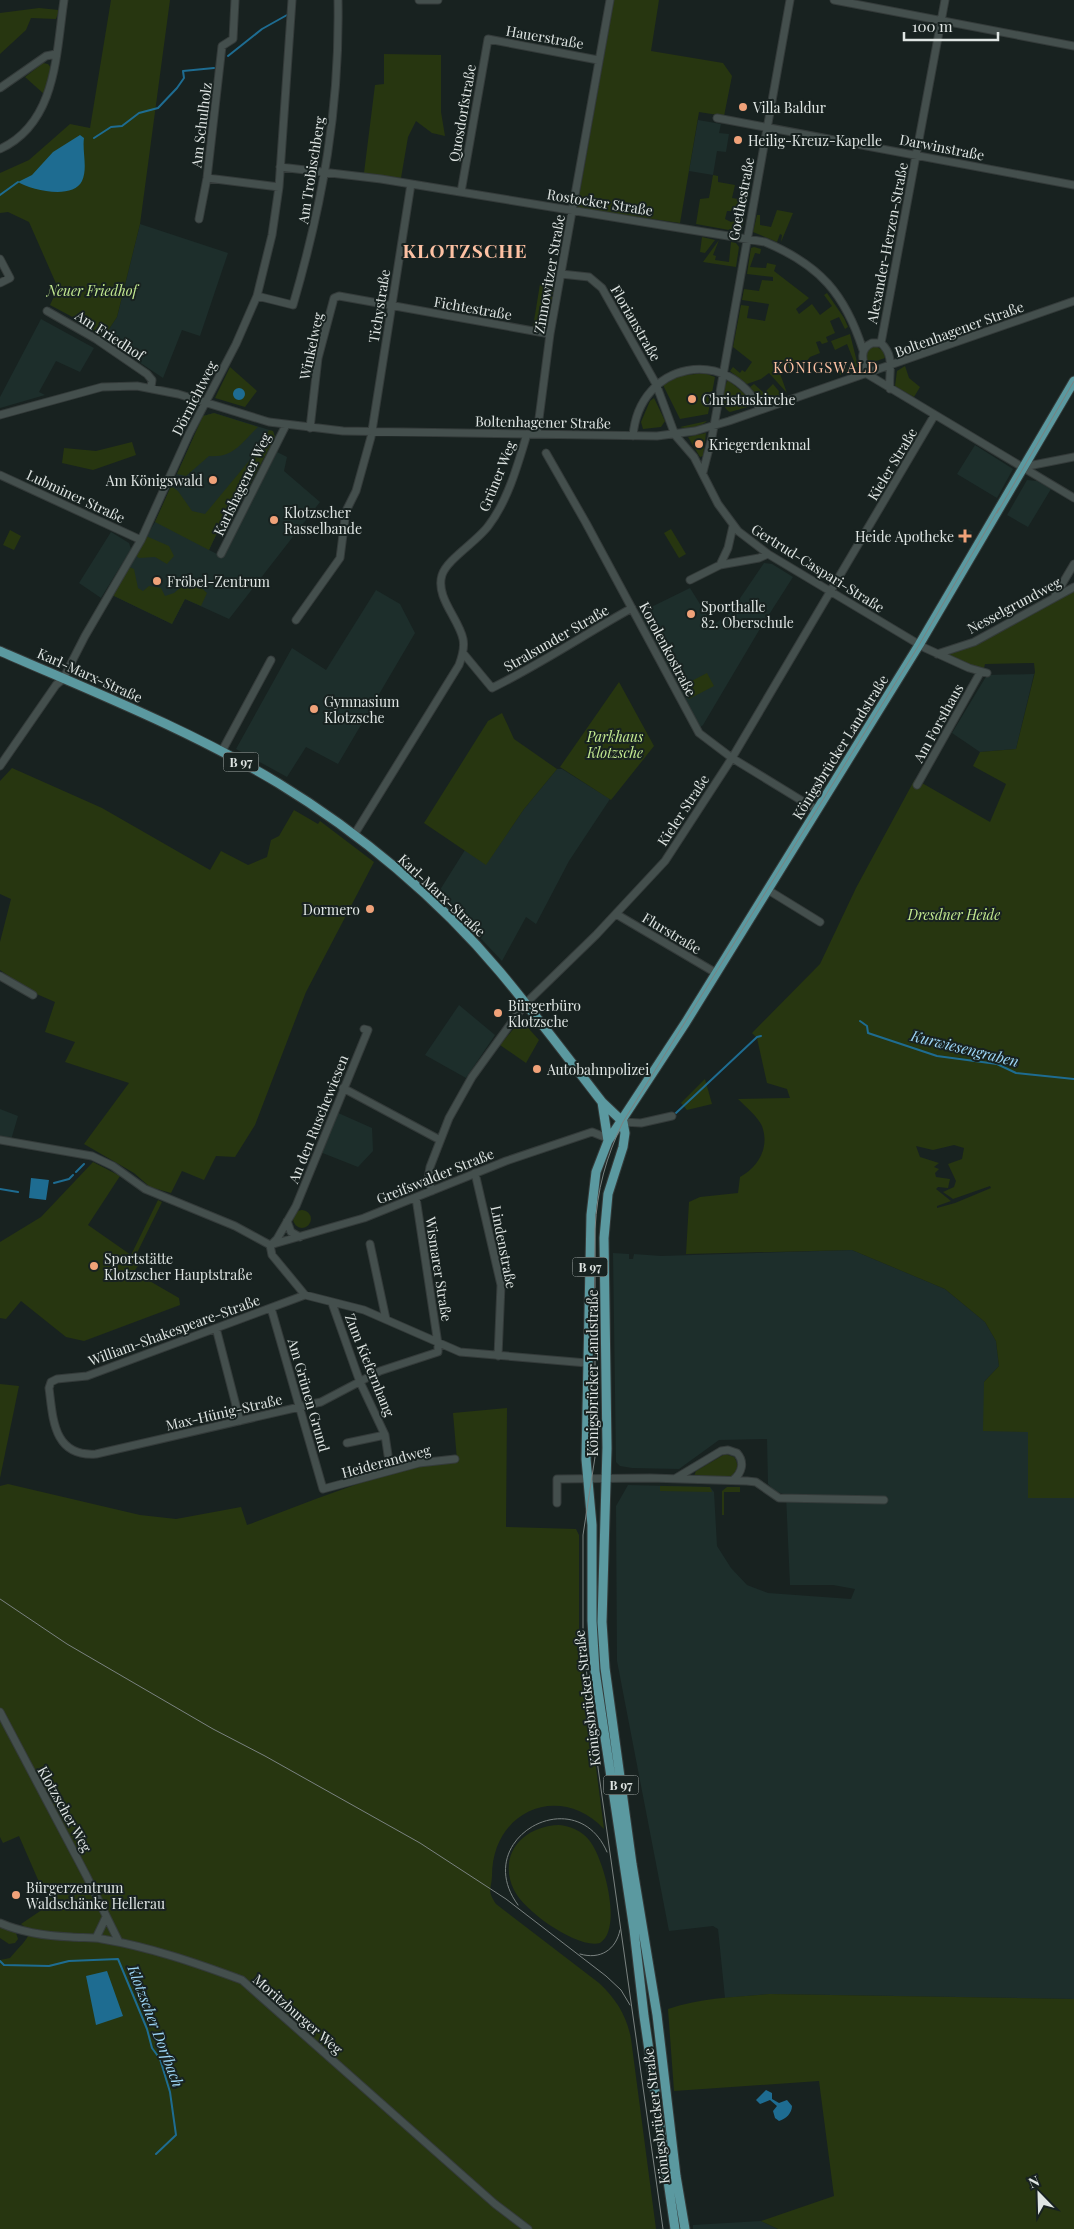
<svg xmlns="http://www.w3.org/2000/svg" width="1074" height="2229" font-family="'Playfair Display',serif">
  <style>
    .built { fill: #1d2e2b }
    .green { fill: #273610; fill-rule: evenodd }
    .water { fill: #1e6c91 }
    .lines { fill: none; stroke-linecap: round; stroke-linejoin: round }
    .stream { stroke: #1e6c91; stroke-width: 2 }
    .minor-casing { stroke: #343b3a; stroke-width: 9 }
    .major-casing { stroke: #343b3a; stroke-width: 11 }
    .minor { stroke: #444f4d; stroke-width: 7 }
    .major { stroke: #5b99a0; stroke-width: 9 }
    .tram { stroke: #7a8280; stroke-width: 1 }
    .poi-dot { fill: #f0a279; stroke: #182220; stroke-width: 2 }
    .labels { text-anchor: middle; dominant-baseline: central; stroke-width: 4; stroke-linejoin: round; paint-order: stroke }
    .shield { fill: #182220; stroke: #a3aaa8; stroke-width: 1 }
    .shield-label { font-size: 12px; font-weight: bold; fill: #dfe5e3 }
    .street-label { font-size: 14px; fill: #dfe5e3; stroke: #182220 }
    .poi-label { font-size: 14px; fill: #dfe5e3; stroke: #182220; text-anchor: start }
    .park-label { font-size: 14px; font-style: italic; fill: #c4eb91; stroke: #182220 }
    .neighbourhood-label { font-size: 15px; letter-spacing: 1px; fill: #fdc1a3; stroke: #182220 }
    .water-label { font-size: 15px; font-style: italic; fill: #9dd6f6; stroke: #182220 }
    .district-label { font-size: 19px; font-weight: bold; letter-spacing: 1px; fill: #fdc1a3; stroke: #182220 }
  </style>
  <rect width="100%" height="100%" fill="#182220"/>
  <path class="built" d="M698 120 721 124 719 133 729 134 726 152 717 151 713 175 689 171Z
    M140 224 228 253 200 336 182 330 163 378 103 338 117 317Z
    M41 319 94 348 80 372 56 361 39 392 45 395 0 408V397Z
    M214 413 273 431 275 437 223 536 217 533 209 550 223 557 277 452 287 457 284 471 320 502 229 619 185 599 172 624 112 595 155 522 203 416Z
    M975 445 1013 469 997 498 957 474Z
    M1027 480 1037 481 1051 489 1028 527 1007 515Z
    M964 527 973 532 965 545 957 539Z
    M111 532 129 543 131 549 101 598 79 583Z
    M764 563 772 564 793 577 761 627 703 725 699 728 637 614 690 588 713 625 730 613Z
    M376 590 400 604 415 633 338 764 306 747 287 777 236 749 292 648 326 670Z
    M1034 674 1016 749 980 752 952 733 987 675Z
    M557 769H562L610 799 569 861 536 924 526 917 502 961 438 893 465 850 486 864 524 809Z
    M459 1005 495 1035 466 1078 425 1055Z
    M0 1109 18 1116 11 1140 0 1136Z
    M336 1112 372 1128 373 1151 358 1167 320 1152Z
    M852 1250 945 1289 985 1322 996 1341 999 1366 984 1382 1029 1431 1028 1498H1074V1999L770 1994 725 1998 718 1929 713 1926 669 1931 617 1661 616 1506 628 1485 710 1487 714 1492 717 1546 731 1568 747 1585 768 1593 851 1599 855 1589 833 1585H790L786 1495 775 1491 768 1484 767 1439 719 1440 679 1469 632 1468 620 1466 616 1462 613 1253 629 1254V1259H633L634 1254 661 1256Z
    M761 2221 778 2229H693V2225Z"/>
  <path class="green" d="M111 0H170L140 224 117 317 103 338 80 321 50 305 58 288 29 222 8 212 0 213V173L29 160 70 124 90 128Z
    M614 0H659L651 51 723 63 732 76 724 116 699 112 680 223 577 208Z
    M39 8 59 10 56 19 31 18 26 30 0 54V13Z
    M384 54 441 55V112L445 136 432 133 416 121 408 137 401 178 364 173 375 85 384 84Z
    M43 63 48 64 51 68 44 94 25 77Z
    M713 175 718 176V182L735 185 732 198 744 200 746 186H750L745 213 732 208 731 211H727L725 219 731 222 745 218 740 232 696 224 700 199 709 198Z
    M777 210 793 213 781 242 782 235 780 234 777 242 753 232 757 215H760V225L771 227Z
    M702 237 715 240 705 253 700 252Z
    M719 240 713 255 716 256 715 260 729 262 731 242 736 243 739 247 736 267 703 262Z
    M754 247 761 249 760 254 755 253 750 267 766 268 767 263 776 265 774 271 809 298 796 309 799 314 812 304 820 315 832 306 824 295 827 293 844 318 848 327 845 329 839 317 830 321 835 333 826 337 828 342 822 344 820 341 816 342 820 353 810 357 802 367 801 365 790 369 788 364 778 368 787 393 769 373 761 379 747 384 730 371 733 367 740 373 742 370 745 372 752 362 733 347 741 305 749 306 747 318 765 321 769 304 742 300 744 289 759 291 762 280 773 281V277L747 274 751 248Z
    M540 284 555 286 548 329 533 327Z
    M850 334 858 366 840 375 838 370 843 368 844 370 855 364 847 344 835 350 831 341Z
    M876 346 883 351 885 358 867 364 865 355 870 347Z
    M905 366 909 378 920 387 914 397 895 386 897 371Z
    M230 367 257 391 245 407 215 398Z
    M704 373 715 377 708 414 680 419 663 385 679 376Z
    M728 380 745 394 751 406 730 412C719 406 723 388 728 380Z
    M754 384 764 393 773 384 782 395 762 402 750 387Z
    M654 398 665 421 661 427 643 429 641 422 650 401Z
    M214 413 258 427C242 442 234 458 209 456L186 476 177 474 203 416Z
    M707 421C702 426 687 430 680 427Z
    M269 430 273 431 275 437 223 536 217 533 209 550 155 522 171 486 178 491 192 511 205 514 249 461Z
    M706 433 703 456 700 457 688 437Z
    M132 442 136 455 93 470 62 463 64 448 96 451Z
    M671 529 686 554 679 558 664 533Z
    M10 530 21 536 14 550 3 545Z
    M146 536 169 546 174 556 167 564 155 557 139 558 135 555Z
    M129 567 134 569 138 588 143 591 149 586 161 588 165 596 174 593 187 582 196 583 207 593 201 606 185 599 172 624 112 595Z
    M1074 589V1498H1028V1432L983 1431 984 1382 999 1366 996 1341 985 1322 945 1289 852 1250 686 1254 689 1202 700 1197 738 1193 740 1177C758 1167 770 1148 762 1126 758 1117 745 1106 738 1099L790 1098 787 1089 767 1083 757 1038 752 1033 820 964 856 888 915 779 990 822 1006 784 973 766 980 752 1016 749 1035 672 1034 663 985 664 984 668 972 667 945 654 976 645ZM954 1145 964 1148 962 1159 948 1164 956 1181 954 1187 943 1192 953 1199 990 1186 991 1188 955 1203 937 1208V1206L951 1201 936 1189 938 1187 948 1188 950 1179 936 1177 935 1173 939 1169 934 1167 939 1163 920 1157 916 1146 933 1150Z
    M707 673 714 686 689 699 682 686Z
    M619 682 654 746 611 800 560 767Z
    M502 713 514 739 557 769 524 809 486 865 424 823 488 721Z
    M12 768 102 808 210 870 221 851 248 865 267 857 271 840 279 836 294 810 318 824 320 821 374 862 306 992 255 1125 235 1157 216 1156 204 1180 182 1171 171 1193 150 1187 134 1173 84 1144 129 1083 65 1062 75 1042 45 1032 55 1002 32 992 0 970V942L11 899 0 894V781Z
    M521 1020 539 1040 526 1063 500 1045Z
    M705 1079 712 1104 687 1110 681 1103Z
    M93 1162 120 1176 88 1225 131 1255 158 1200 162 1202 135 1257 141 1261 134 1272 179 1298 180 1305 84 1341 66 1337 21 1301 6 1319 0 1318V1242L41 1217Z
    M293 1219a9 9 0 1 1 18 0a9 9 0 1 1-18 0Z
    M0 1384 19 1386 0 1478Z
    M507 1408 506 1527 576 1529 579 1535V1637L604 1829C559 1782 492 1811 492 1876 491 1891 487 1890 496 1904L599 1983C616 1999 627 2016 631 2039L656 2229H0V1960L10 1958C16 1950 28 1940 30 1931L21 1924 49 1905 19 1836 3 1843 0 1837V1486L8 1484 140 1515 176 1519 241 1507 247 1525C316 1500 384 1469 457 1460L453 1413Z
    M725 1454 734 1457C739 1464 738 1470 732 1476H694L696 1471Z
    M660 1486 710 1487 712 1492 660 1491Z
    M727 1487H740V1492H724V1515H722V1491Z
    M559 1825C570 1826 582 1831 589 1840 604 1858 623 1929 600 1943 577 1949 524 1911 514 1890 497 1855 523 1826 559 1825Z
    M0 1926 16 1933 18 1939 15 1943 9 1944 0 1938Z
    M770 1994 1074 1999V2229H778L761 2221 834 2196 819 2081 674 2091 668 2009C700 1998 736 1997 770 1994Z"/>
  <path class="water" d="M80 135 84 138C82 151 88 168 82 181 73 200 31 190 18 182L32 175 53 152Z
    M233 394a6 6 0 1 1 12 0a6 6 0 1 1-12 0Z
    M31 1178 49 1180 46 1200 29 1198Z
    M107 1971 123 2016 96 2025 86 1976Z
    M766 2090 772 2093V2099L779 2103 787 2100 792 2106C792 2113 786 2119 779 2121L775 2118 773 2111 777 2106 770 2100 760 2104 756 2100Z"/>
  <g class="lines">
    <path class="stream" d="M228 56 262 29 287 15
      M94 138 111 127 122 126 139 113 158 108 177 88 184 78 183 71 214 68
      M0 195 18 182
      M860 1021 867 1026 868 1033 937 1056 997 1064 1016 1073 1074 1079
      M676 1113 757 1037 761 1036
      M76 1172 84 1164
      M54 1183 69 1179 73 1175
      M0 1189 18 1192
      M0 1961 4 1965 49 1966 69 1961 118 1959 147 2029 152 2048 160 2059 170 2092 176 2135 156 2154"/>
    <g class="minor-casing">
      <path id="minor" d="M419 0H438
        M834 0 1074 46
        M0 88 46 56 56 54
        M717 118 1074 185
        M0 149C57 123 56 53 64 0
        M280 167 381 179 765 242C820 265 845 294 863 350
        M207 178 279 187
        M461 192 488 39 598 60
        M199 219 207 178 222 46 233 39 235 0
        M0 259 10 278 0 283
        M561 274 589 277 602 288 656 384 675 435 694 457 718 504 738 531 768 554 925 648 969 668 987 673
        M257 296 293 305C323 202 340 107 338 0
        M47 311 96 339 147 374 152 380 151 387
        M881 343 945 0
        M867 374 1074 498
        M867 374C863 362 858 349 872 343H881C896 357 888 372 890 389
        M0 415 102 387 137 386 178 394 269 422 343 431 657 436 695 431 729 421 1074 301
        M310 428 318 358 334 298 339 296 550 334
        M537 434 550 334 610 0
        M633 436C639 361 729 345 760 410
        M546 453 586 523 699 733 732 758 817 810
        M1023 467 1074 457
        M703 472 712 437 790 0
        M0 475 141 540
        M221 554 286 425
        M720 565 728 548 733 526
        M690 580 720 565 759 558 768 554
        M1055 596 1074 564
        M296 620 340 558 346 511 356 491 371 437 411 184
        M463 653 492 688C541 664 585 634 632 608
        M937 654 974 642 1074 587
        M222 751 271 660
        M0 766 56 685 63 679 85 636 141 540 189 434 236 344 257 296 272 235 279 187 292 0
        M917 785 980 673
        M354 835 459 665C462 657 465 648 463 639 459 619 435 597 442 575 447 559 478 541 489 525 508 500 518 464 527 434
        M768 890 820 922
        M616 914 716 973
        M0 976 33 995
        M343 1088 440 1140
        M623 1122 641 1123 672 1116
        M0 1140 92 1156 113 1166 145 1189 235 1226 270 1245
        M475 1173 501 1285 498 1356
        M432 1191 428 1179 430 1167 449 1118 472 1077 525 1004 596 935 665 861 732 758 934 416
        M287 1221 291 1232 300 1237
        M370 1244 386 1319
        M270 1245 364 1218 506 1161 592 1132 607 1138
        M270 1245 272 1255 305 1295 364 1310 460 1352 587 1363
        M271 1245 277 1239 296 1206 368 1030 364 1029
        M305 1295 87 1376 57 1379 51 1382 49 1388C53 1418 53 1457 96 1454L321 1402 380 1371 438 1352V1344L416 1198
        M332 1303 360 1382 385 1435 388 1455
        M271 1308 323 1489 419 1463 455 1459
        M216 1328 240 1421
        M347 1443 385 1435
        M676 1478 721 1451 728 1450 737 1453C745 1462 742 1473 733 1480
        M557 1503V1479L650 1478 747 1481 756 1482 779 1498 884 1500
        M0 1712 86 1875 119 1942
        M0 1923C23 1933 46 1936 71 1937 81 1938 92 1937 102 1939 150 1947 196 1963 242 1980L495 2204 528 2229
        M96 1938 106 1917"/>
    </g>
    <g class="major-casing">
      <path id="major" d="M0 651C94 692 190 730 278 783 360 833 438 898 500 972 535 1014 568 1058 602 1102L623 1122
        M602 1102 608 1141
        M623 1122 625 1133 623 1147 608 1194 604 1238 607 1448 602 1622 605 1668 632 1864 657 2015 676 2176 685 2229
        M675 2229 644 2016 634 1930 595 1671 592 1621V1525L586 1459 591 1215 596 1172 608 1141 686 1022 919 645 1074 381"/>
    </g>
    <use href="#minor" class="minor"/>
    <use href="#major" class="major"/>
    <path class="tram" d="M997 513 1074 381
      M0 1599 67 1644 213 1729 265 1756 420 1843 506 1899 606 1976 621 1990 630 2005
      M518 1905C469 1839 576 1779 607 1852
      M580 1954C600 1960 616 1950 620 1930
      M663 2229 592 1725 583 1637V1535L595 1457V1229C597 1190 606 1157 623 1122L919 645 999 508"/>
  </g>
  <g class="poi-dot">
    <circle cx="743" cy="107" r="5"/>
    <circle cx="738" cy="140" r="5"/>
    <circle cx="692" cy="399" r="5"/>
    <circle cx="699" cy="444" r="5"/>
    <circle cx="213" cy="480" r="5"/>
    <circle cx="274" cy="520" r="5"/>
    <path d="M962.5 528.5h5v5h5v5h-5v5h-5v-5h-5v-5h5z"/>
    <circle cx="157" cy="581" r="5"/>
    <circle cx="691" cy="614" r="5"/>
    <circle cx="314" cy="709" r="5"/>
    <circle cx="370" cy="909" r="5"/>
    <circle cx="498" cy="1013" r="5"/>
    <circle cx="537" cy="1069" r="5"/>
    <circle cx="94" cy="1266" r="5"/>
    <circle cx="16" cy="1895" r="5"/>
  </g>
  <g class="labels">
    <g class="shield">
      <rect x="223.5" y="752.5" width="35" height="19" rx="4"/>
      <rect x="572.5" y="1257.5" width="35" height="19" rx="4"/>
      <rect x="603.5" y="1775.5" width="35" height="19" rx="4"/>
    </g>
    <g class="shield-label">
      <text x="241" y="762">B 97</text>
      <text x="590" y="1267">B 97</text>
      <text x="621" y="1785">B 97</text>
    </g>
    <g class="street-label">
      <text transform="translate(545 37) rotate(10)">Hauerstraße</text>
      <text transform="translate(462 113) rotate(-80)">Quosdorfstraße</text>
      <text transform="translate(201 125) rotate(-83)">Am Schulholz</text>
      <text transform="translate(942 147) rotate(11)">Darwinstraße</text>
      <text transform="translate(311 170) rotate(-81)">Am Trobischberg</text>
      <text transform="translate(741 199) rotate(-79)">Goethestraße</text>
      <text transform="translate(600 202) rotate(9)">Rostocker Straße</text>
      <text transform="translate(887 243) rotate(-79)">Alexander-Herzen-Straße</text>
      <text transform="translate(549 274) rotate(-80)">Zinnowitzer Straße</text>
      <text transform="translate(379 306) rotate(-81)">Tichystraße</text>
      <text transform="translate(473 308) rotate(10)">Fichtestraße</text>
      <text transform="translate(636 323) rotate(60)">Florianstraße</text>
      <text transform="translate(959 329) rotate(-20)">Boltenhagener Straße</text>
      <text transform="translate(110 335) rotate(33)">Am Friedhof</text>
      <text transform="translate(311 346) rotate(-78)">Winkelweg</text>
      <text transform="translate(194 398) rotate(-63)">Dörnichtweg</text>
      <text transform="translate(543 422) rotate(1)">Boltenhagener Straße</text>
      <text transform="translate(892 464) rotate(-59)">Kieler Straße</text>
      <text transform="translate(497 476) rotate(-68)">Grüner Weg</text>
      <text transform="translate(242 484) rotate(-64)">Karlshagener Weg</text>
      <text transform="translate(76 496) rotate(25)">Lubminer Straße</text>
      <text transform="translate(818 568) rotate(32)">Gertrud-Caspari-Straße</text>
      <text transform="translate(1014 605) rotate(-28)">Nesselgrundweg</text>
      <text transform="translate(556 638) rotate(-30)">Stralsunder Straße</text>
      <text transform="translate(668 649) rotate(62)">Korolenkostraße</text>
      <text transform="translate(90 675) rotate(24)">Karl-Marx-Straße</text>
      <text transform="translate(938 723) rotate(-61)">Am Forsthaus</text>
      <text transform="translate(840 747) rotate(-58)">Königsbrücker Landstraße</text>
      <text transform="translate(683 810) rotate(-57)">Kieler Straße</text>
      <text transform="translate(442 895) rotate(43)">Karl-Marx-Straße</text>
      <text transform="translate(672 933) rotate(31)">Flurstraße</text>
      <text transform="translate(318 1119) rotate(-68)">An den Ruschewiesen</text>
      <text transform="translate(435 1176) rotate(-22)">Greifswalder Straße</text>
      <text transform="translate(504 1247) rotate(79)">Lindenstraße</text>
      <text transform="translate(439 1269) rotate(81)">Wismarer Straße</text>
      <text transform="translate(174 1330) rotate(-20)">William-Shakespeare-Straße</text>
      <text transform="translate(370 1365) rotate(68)">Zum Kiefernhang</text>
      <text transform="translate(592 1373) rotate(-90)">Königsbrücker Landstraße</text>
      <text transform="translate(309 1395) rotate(74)">Am Grünen Grund</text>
      <text transform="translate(224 1412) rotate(-13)">Max-Hünig-Straße</text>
      <text transform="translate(386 1461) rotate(-15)">Heiderandweg</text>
      <text transform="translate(587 1698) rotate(-97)">Königsbrücker Straße</text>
      <text transform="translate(65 1809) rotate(61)">Klotzscher Weg</text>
      <text transform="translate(298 2014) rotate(41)">Moritzburger Weg</text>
      <text transform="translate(656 2116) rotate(-97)">Königsbrücker Straße</text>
    </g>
    <g class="poi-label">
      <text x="753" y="107">Villa Baldur</text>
      <text x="748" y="140">Heilig-Kreuz-Kapelle</text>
      <text x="702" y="399">Christuskirche</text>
      <text x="709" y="444">Kriegerdenkmal</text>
      <text x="203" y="480" text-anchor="end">Am Königswald</text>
      <text x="284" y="512">Klotzscher<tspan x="284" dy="16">Rasselbande</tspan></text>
      <text x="954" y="536" text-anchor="end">Heide Apotheke</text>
      <text x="167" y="581">Fröbel-Zentrum</text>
      <text x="701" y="606">Sporthalle<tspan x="701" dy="16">82. Oberschule</tspan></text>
      <text x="324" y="701">Gymnasium<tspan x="324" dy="16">Klotzsche</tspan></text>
      <text x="360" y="909" text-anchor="end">Dormero</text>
      <text x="508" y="1005">Bürgerbüro<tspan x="508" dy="16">Klotzsche</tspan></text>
      <text x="547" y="1069">Autobahnpolizei</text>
      <text x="104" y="1258">Sportstätte<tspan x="104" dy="16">Klotzscher Hauptstraße</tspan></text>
      <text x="26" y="1887">Bürgerzentrum<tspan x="26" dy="16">Waldschänke Hellerau</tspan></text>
    </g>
    <g class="park-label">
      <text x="92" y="290">Neuer Friedhof</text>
      <text x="615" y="736">Parkhaus<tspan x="615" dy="16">Klotzsche</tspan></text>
      <text x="954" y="914">Dresdner Heide</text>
    </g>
    <g class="neighbourhood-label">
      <text x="826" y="367">KÖNIGSWALD</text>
    </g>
    <g class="water-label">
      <text transform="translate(965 1048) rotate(14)">Kurwiesengraben</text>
      <text transform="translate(156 2026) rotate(69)">Klotzscher Dorfbach</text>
    </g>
    <g class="district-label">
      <text x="465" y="250">KLOTZSCHE</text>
    </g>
  </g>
  <g transform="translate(1039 2194) rotate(337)" stroke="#182220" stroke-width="4" paint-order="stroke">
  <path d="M0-4L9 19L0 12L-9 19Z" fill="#dfe5e3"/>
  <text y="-8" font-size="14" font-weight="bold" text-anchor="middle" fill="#dfe5e3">N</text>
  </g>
  <path d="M904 32v8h94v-8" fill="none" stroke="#dfe5e3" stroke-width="2.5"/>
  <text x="912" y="32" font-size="15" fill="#dfe5e3" stroke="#182220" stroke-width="4" paint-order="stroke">100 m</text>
</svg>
